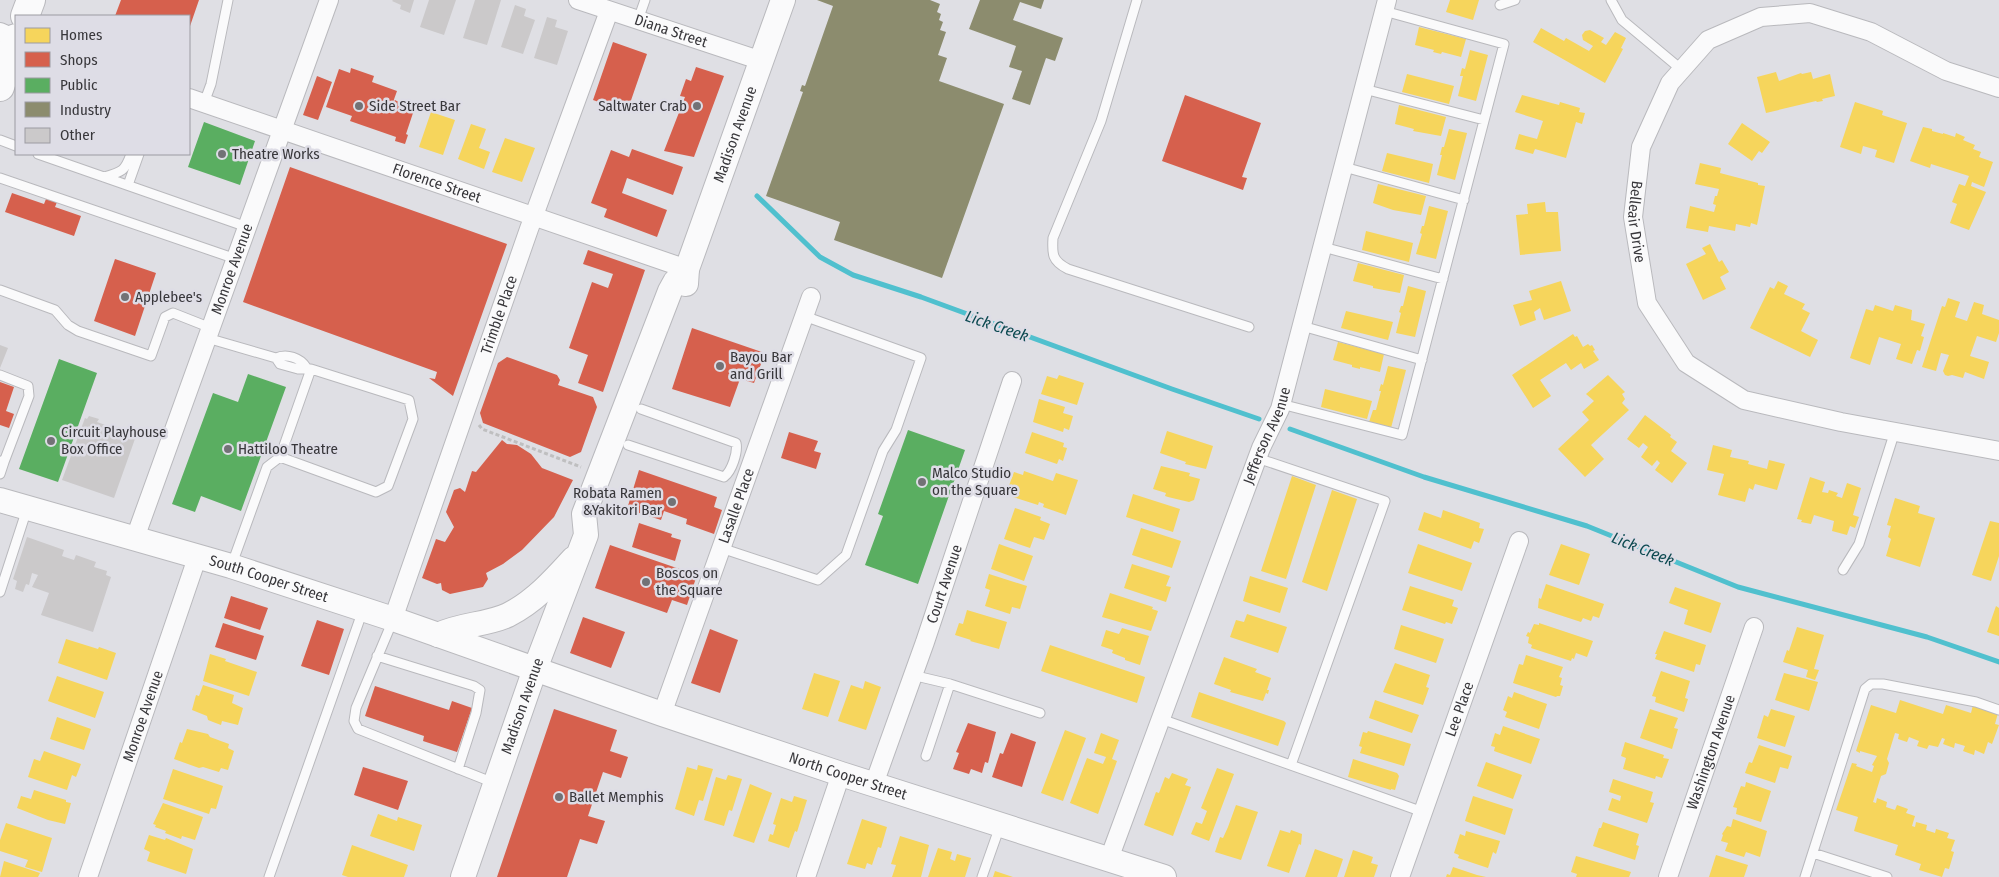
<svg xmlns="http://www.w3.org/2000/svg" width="1999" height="877" font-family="'Fira Sans Condensed',sans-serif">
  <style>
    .homes { fill: #f6d55c }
    .shops { fill: #d6604d }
    .public { fill: #5aae61 }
    .industry { fill: #8c8c6e }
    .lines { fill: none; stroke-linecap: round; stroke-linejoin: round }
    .stream { stroke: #50c0ce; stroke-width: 5 }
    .building { fill: #cbc9ca }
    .lane-casing { stroke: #b9b9bd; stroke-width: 11 }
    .street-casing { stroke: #b9b9bd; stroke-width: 20 }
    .secondary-casing { stroke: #b9b9bd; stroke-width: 26 }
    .primary-casing { stroke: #b9b9bd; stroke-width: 30 }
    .path { stroke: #bfbfc0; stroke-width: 3; stroke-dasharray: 4 2.5; stroke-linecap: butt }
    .lane { stroke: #fafafb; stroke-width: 9 }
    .street { stroke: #fafafb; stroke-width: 18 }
    .secondary { stroke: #fafafb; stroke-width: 24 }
    .primary { stroke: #fafafb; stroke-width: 28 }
    .poi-dot { fill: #727276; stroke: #dedde6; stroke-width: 2 }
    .labels { text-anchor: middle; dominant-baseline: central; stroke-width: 5; stroke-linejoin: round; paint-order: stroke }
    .street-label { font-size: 15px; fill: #38373b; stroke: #dedde6 }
    .poi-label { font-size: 15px; fill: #38373b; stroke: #dedde6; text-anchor: start }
    .water-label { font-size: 16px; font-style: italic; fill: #0d4a51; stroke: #dedde6 }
  </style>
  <rect width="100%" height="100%" fill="#dfdfe4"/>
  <path class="homes" d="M1450 0H1479L1473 20 1446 12Z
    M1419 27 1466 39 1461 57 1442 52 1441 54 1433 52 1434 50 1415 45Z
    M1541 28 1564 41 1566 38 1589 51 1593 46 1583 40 1582 35 1585 31 1590 30 1604 38 1601 42 1606 45 1615 32 1626 38 1621 48 1623 49 1605 83 1533 42Z
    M1470 50 1488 55 1476 101 1458 96 1463 76H1460L1462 68 1465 69Z
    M1776 72 1779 81 1801 73 1802 74 1811 72 1813 79 1830 74 1835 96 1822 99 1823 101 1817 102 1816 101 1766 113 1757 77Z
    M1407 74 1454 86 1449 104 1402 92Z
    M1522 95 1559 105 1560 102 1580 108 1579 112 1585 113 1582 124 1576 122 1566 158 1535 149 1533 154 1515 149 1519 134 1537 139 1543 121 1515 112Z
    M1855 102 1883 111 1882 115 1907 123 1894 163 1875 157 1877 150 1863 146 1861 154 1840 147Z
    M1399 105 1446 117 1441 136 1413 131 1414 129 1395 124Z
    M431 112 455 120 443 155 419 147Z
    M1742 123 1770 142 1762 153 1759 151 1752 161 1728 144Z
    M471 124 486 129 479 148 490 152 484 169 458 159Z
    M1923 127 1932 129V131L1943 134V133L1955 137 1956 133 1965 137 1963 140 1975 145 1973 149 1981 152 1979 157 1993 162 1984 187 1972 182 1971 186 1986 192 1969 230 1950 223 1957 204 1952 202 1959 184 1965 186 1969 176 1931 164 1930 168 1910 161Z
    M1449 129 1467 133 1455 180 1437 175 1442 155H1440L1442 147H1444Z
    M505 138 535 148 522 182 492 172Z
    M1387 153 1433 164 1429 183 1382 171Z
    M1700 163 1721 168 1720 173 1758 183V185L1765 186 1757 225 1751 223 1750 227 1736 224 1735 231 1709 226 1708 232 1686 228 1690 206 1714 212 1716 205 1713 204 1715 196H1717L1719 189 1695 184Z
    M1378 184 1426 196 1421 215 1393 210 1373 203Z
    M1545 202 1546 212H1558L1561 251 1520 255 1516 215 1528 214 1527 204Z
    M1429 206 1448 211 1436 259 1416 254 1422 234 1420 233 1422 226H1424Z
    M1366 231 1413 243 1409 262 1362 250Z
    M1710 244 1719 262 1722 260 1729 272 1720 277 1726 289 1703 300 1686 264 1706 254 1702 248Z
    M1358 263 1404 275 1400 293 1373 288V286L1353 281Z
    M1561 281 1571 311 1544 320 1540 308 1534 312 1536 320 1520 326 1513 305 1532 300 1529 291Z
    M1778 281 1788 286 1784 294 1805 304 1802 309 1810 313 1801 331 1818 340 1810 357 1750 328 1770 287 1774 289Z
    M1408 286 1426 291 1415 337 1396 333 1401 313 1399 312 1401 306H1403Z
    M1948 298 1960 302 1955 317 1967 321 1974 302 1984 305 1982 314 1999 320V333L1996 342 1977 336 1970 356 1989 362 1984 379 1965 372 1963 378 1952 375 1948 376 1945 375 1943 371 1949 355 1941 353 1936 371 1922 367 1942 306 1945 307Z
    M1875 305 1893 311 1895 305 1912 310 1911 320 1925 324 1921 336 1924 337 1920 351 1917 350 1912 364 1896 359 1901 344 1879 337 1870 365 1850 358 1866 309 1873 311Z
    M1346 311 1393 322 1388 340 1341 328Z
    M1573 334 1575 337 1577 336 1583 347 1588 344 1590 346 1592 345 1595 350 1593 351 1599 360 1584 369 1581 363 1571 370 1566 363 1540 380 1551 396 1533 408 1512 375Z
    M1338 342 1384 354 1380 372 1360 367V369L1352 367V365L1333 360Z
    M1388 366 1406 370 1391 428 1369 422 1373 410H1376L1381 391H1379L1381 384 1383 385Z
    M1059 375 1084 383 1077 405 1041 394 1047 376 1057 379Z
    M1608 375 1625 392 1622 394 1625 399 1622 403 1629 410 1591 445 1604 459 1585 477 1558 449 1589 420 1582 412 1594 401 1586 394Z
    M1325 389 1372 401 1367 419 1321 407Z
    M1039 399 1065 407 1063 413 1073 416 1069 430 1064 428 1063 432 1033 422Z
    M1645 415 1671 435 1670 437 1677 442 1671 451 1687 463 1672 483 1655 470 1660 463 1657 460 1652 466 1641 457 1648 447 1643 443 1639 448 1627 439Z
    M1167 431 1213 446 1206 469 1185 464 1186 462 1160 453Z
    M1032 432 1064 443 1063 447 1067 448 1063 461 1059 459 1057 464 1025 453Z
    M1713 445 1732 450 1730 457 1749 461 1748 464 1767 469 1769 460 1785 464 1777 490 1755 484 1753 490 1749 488 1745 502 1718 495 1724 474 1707 470Z
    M1161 466 1190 473 1189 476 1200 479 1194 500 1189 502 1168 497 1165 496 1166 493 1153 489Z
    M1024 471 1053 481 1056 473 1078 480 1066 515 1043 507 1044 504 1039 502 1038 505 1013 497 1014 494 1007 491 1014 472 1023 475Z
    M1292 476 1316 485 1286 579 1261 571Z
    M1810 477 1825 482 1822 492 1828 493 1829 490 1838 493 1836 496 1842 498 1847 483 1861 488 1853 515 1859 517 1855 528 1850 526 1847 535 1832 531 1834 521 1814 515 1811 524 1801 522 1802 520 1797 519Z
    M1332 490 1357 499 1327 591 1302 582Z
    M1133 494 1180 509 1173 532 1126 517Z
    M1895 498 1920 506 1918 513 1935 518 1920 567 1886 556 1891 539 1888 537 1891 526 1887 525Z
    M1015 508 1041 517 1040 520 1050 524 1044 540 1034 537 1030 548 1004 539Z
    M1443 510 1480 523 1479 528 1484 529 1479 543 1474 541 1471 549 1418 530 1424 512 1441 518Z
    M1990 521 1999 523V556L1991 581 1972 575Z
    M1141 528 1181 541 1172 568 1132 555Z
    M999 544 1033 556 1024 581 991 569Z
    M1418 544 1472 563 1462 591 1408 573Z
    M1561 544 1590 554 1579 585 1549 575Z
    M1132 564 1170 576 1166 586 1171 587 1166 602 1124 588Z
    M989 574 1027 586 1020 609 1012 607 1010 614 985 606 990 590 985 588Z
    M1250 576 1288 588 1280 613 1243 601Z
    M1546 584 1604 604 1599 618 1593 616 1591 621 1583 618 1581 622 1538 608 1539 598 1541 599Z
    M1410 586 1454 600 1452 606 1458 608 1452 624 1446 622 1445 624 1402 610Z
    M1675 587 1721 603 1711 633 1684 624 1688 610 1669 603Z
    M1110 593 1153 607 1152 609 1158 611 1151 631 1102 617Z
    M1996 606 1999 608V636L1987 632Z
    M967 610 1007 622 999 649 970 641 971 640 955 635 959 623 963 624Z
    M1247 614 1287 627 1278 653 1230 637 1236 620 1244 622Z
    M1539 623 1593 641 1587 657 1576 653 1574 659 1572 658 1571 661 1531 648 1532 645 1528 643 1529 637 1526 636 1528 632 1530 633 1534 624 1539 625Z
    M1401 625 1444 639 1436 663 1394 649Z
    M1797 627 1824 635 1814 669 1819 670 1815 680 1806 677 1808 670 1783 662 1787 650 1789 651Z
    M1122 628 1149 636 1140 665 1125 660V658L1112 653 1113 650 1101 646 1106 630 1119 634Z
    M1664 631 1706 645 1700 665 1696 664 1694 672 1655 659 1657 654H1655Z
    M66 639 98 649 99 647 116 653 107 680 58 663Z
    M1050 645 1145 677 1137 703 1041 671Z
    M210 654 226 659 225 661 257 672 249 696 203 681Z
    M1526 655 1563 667 1559 677 1562 678 1560 685 1563 686 1560 696H1557L1556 697 1513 683 1519 664 1523 665Z
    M1224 657 1257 669 1255 672 1271 678 1267 690H1269L1268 694 1266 693 1263 701 1230 692 1231 690 1214 684Z
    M1395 663 1430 675 1426 687 1429 688 1423 705 1383 692Z
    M1661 671 1690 681 1685 698 1688 699 1684 712 1655 702 1656 697 1652 696Z
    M814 673 840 681 828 717 802 709Z
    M1784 673 1818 682 1809 711 1775 700Z
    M57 676 104 692 95 718 48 701Z
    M865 681 881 687 866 730 838 721 851 685 863 689Z
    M203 685 234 695 232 703 243 708 238 725 222 721 221 725 213 722 208 720 207 716 192 710 196 695 199 696Z
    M1199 692 1284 721 1286 723 1278 746 1191 717Z
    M1514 692 1547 704 1539 729 1505 717 1507 712 1503 710 1508 696 1512 698Z
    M1375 700 1419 715 1412 733 1369 718Z
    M1900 700 1943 714 1946 705 1971 713 1973 705 1998 713 1995 724 1999 725 1992 744 1988 742 1984 754 1975 750 1974 755 1963 751 1965 746 1955 743 1954 748 1943 744 1945 739 1942 738 1938 747 1929 745 1927 749 1917 746 1919 741 1909 737 1907 742 1898 739 1899 734 1895 733 1887 759 1889 763 1886 774 1881 776 1873 802 1876 803 1877 798 1887 802 1886 807 1895 810 1897 805 1908 809 1906 813 1915 816 1912 826 1915 827 1916 822 1927 825 1926 830 1935 833 1936 829 1949 833 1947 838 1955 840 1951 851 1954 852 1949 869 1945 868 1942 877 1919 870 1921 864 1895 855 1898 845 1854 831 1858 817 1836 810 1852 763 1857 764 1856 766 1872 772 1874 766 1872 765 1877 756 1860 751V753L1856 751 1871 705 1896 713Z
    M1650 709 1678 718 1674 728 1678 729 1672 749 1640 738Z
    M1771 709 1795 716 1785 747 1757 738 1764 715 1768 717Z
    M57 717 91 729 84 750 50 739Z
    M1503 726 1540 739 1531 764 1494 751 1495 747 1491 746 1495 733 1500 735Z
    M187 729 208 734 210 737 229 744 228 748 234 751 228 770 221 768 219 772 203 767 199 768 174 759 180 742 182 743Z
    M1065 730 1086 738 1063 801 1041 793Z
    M1368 731 1411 744 1404 766 1360 753 1362 747 1359 746 1363 732 1367 733Z
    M1101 733 1119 740 1112 759 1117 761 1098 814 1070 803 1087 758 1103 764 1106 757 1094 753Z
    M1625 742 1664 755 1663 758 1669 759 1662 778 1656 776 1655 779 1623 769 1626 758 1621 756Z
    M1759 745 1792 756 1788 769 1780 767 1775 783 1745 773 1749 762 1752 763Z
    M44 751 81 764 76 777 72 775 67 790 28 777 34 759 40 761Z
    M1353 759 1397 773 1399 776 1395 790 1391 789V790L1348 777Z
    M1486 762 1522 775 1513 799 1477 786Z
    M698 765 713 769 703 801 699 800 694 816 675 809 687 767 697 770Z
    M1217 768 1234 774 1209 841 1191 834 1196 822 1202 824 1207 811 1201 808Z
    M173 769 223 786 216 809 211 808 209 814 163 799Z
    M1172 773 1188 779 1185 785 1191 787 1173 836 1144 825 1156 792 1159 793 1165 777 1169 779Z
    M728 775 742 779 732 811 729 810 724 826 704 820 716 777 726 780Z
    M1613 779 1653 792 1650 802 1654 803 1647 823 1608 810 1612 798 1620 801 1621 796 1609 792Z
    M1746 782 1771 791 1761 822 1736 814 1737 808 1733 807 1741 786 1745 787Z
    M750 784 772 793 754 843 733 836Z
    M34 790 66 800V802L71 803 65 824 48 820 17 808 21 796 31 799Z
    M794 796 807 800 797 832 795 831 789 848 768 841 770 834 773 835 776 825 773 824 781 798 792 802Z
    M1473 796 1513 809 1505 835 1465 821Z
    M163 803 203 817 195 840 182 836 181 839 165 833 166 831 155 827 156 825 153 824Z
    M1236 805 1258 812 1241 860 1215 852 1220 837 1223 838 1228 827Z
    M378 814 397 821 398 817 422 825 414 851 370 836Z
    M862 819 887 827 881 848 878 847 872 865 867 863 865 869 847 864Z
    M1733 819 1767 831 1760 857 1746 852 1744 857 1725 851 1728 843 1721 841 1723 835 1722 834 1727 826 1731 827Z
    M1603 822 1639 834 1636 845 1639 846 1635 860 1593 846 1599 828H1601Z
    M6 823 52 838 42 872 25 867 28 860 0 851V840Z
    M1280 830 1290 833 1291 830 1302 834 1301 845 1299 844 1289 873 1267 866Z
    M1466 831 1500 841 1496 854 1493 852 1488 868 1458 858 1459 855 1454 853 1460 834 1465 836Z
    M149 835 165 840 166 838 193 849 186 874 147 861 150 852 144 849Z
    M900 836 929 845 921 877H892L896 865 891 864Z
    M352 845 408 865 404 877H348L342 875Z
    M938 848 952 852 950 859 955 861 957 854 971 858 965 877H928Z
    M1315 849 1343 859 1337 877H1305Z
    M1353 850 1373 857 1371 863 1378 865 1374 877H1344Z
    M1716 855 1748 865 1744 877H1709Z
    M1576 856 1631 872 1629 877H1576L1577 874 1571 872Z
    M4 861 40 873 38 877H0Z
    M1453 867 1477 875 1486 877H1446L1447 874 1450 875Z
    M995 871 1013 877H993Z"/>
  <path class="shops" d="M121 0H199L189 29V16H115Z
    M613 42 647 54 627 112 593 100Z
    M696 67 724 76 694 157 664 151 685 97 680 96 686 79 691 81Z
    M351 68 374 76 372 82 397 91 392 105 395 100 411 109 410 112 413 113 406 134 408 135 405 144 395 141 396 137 350 121 352 116 326 107 339 69 350 73Z
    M317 76 332 82 318 120 303 115Z
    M1185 95 1261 123 1242 177 1247 178 1243 190 1162 161Z
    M632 149 683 167 673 195 627 178 622 193 667 210 657 237 604 217 607 209 591 203 611 150 629 157Z
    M290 167 507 244 453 396 429 378 435 379 437 372 243 302Z
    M12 193 44 204 46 199 57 202 55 207 81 216 74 236 5 212Z
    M588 250 645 270 603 392 578 383 588 355 569 348 592 282 608 288 613 274 583 264Z
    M115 259 156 273 135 336 94 321Z
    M692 328 765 353 754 383 740 379 730 407 672 389Z
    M507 357 557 375 560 380 558 385 593 397 597 407 581 452 570 457 483 423 480 413 498 363Z
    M0 382 14 387 6 411 14 414 9 428 0 425Z
    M789 432 818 441 814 451 821 453 816 469 781 458Z
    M502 440 507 444 517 445 531 454 542 468 573 480 554 517 522 550 503 564 486 573 488 579 483 587 450 594 442 590 441 583 437 584 422 578 436 539 445 542 454 527 446 512 454 490 460 488 465 492 472 471 476 472Z
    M639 470 717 497 714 507 722 510 714 534 686 524 687 519 664 511 661 520 627 509Z
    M639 523 672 534 671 537 681 540 675 561 632 547Z
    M610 545 697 575 687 605 672 600 667 613 595 588Z
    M231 596 268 608 260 630 224 618Z
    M583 617 625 632 611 668 570 653Z
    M317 620 344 629 329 675 301 666Z
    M223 623 264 636 256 660 215 647Z
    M710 629 738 640 720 693 691 683Z
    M375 686 449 710 452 701 472 708 457 752 423 741 424 736 365 716Z
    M554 709 617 730 610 751 628 757 621 778 603 772 588 816 605 821 597 844 580 839 567 877H497Z
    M968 723 996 732 988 763 985 762 982 773 971 769 969 774 953 769 959 753 956 752Z
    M1011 733 1036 742 1022 787 992 777 1000 753 1003 754Z
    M363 767 408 781 398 810 354 795Z"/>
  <path class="public" d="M204 122 255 141 240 185 188 167Z
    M59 359 97 373 58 482 19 469Z
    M248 374 286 387 241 511 201 496 195 512 172 504 213 393 238 402Z
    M908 430 965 450 918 584 865 565 883 516 878 514Z"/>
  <path class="industry" d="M817 0H930L940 4 937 12 941 14 939 20 943 22 940 30 946 32 938 55 947 58 939 81 1004 104 942 278 834 240 840 222 766 196 803 92 800 91 802 85 805 86 833 6Z
    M980 0H1044L1041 9 1020 2 1013 20 1063 38 1055 61 1046 58 1030 105 1012 99 1022 71 1009 67 1016 46 969 29Z"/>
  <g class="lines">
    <path class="stream" d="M757 196 820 257 853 275 921 297 1172 389 1259 419
      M1290 429 1424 477 1587 526 1738 587 1927 637 1999 662"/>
  </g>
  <path class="building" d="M393 0H414L410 13 400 9 401 5 392 1Z
    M429 0H456L444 35 420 27Z
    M475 0H501L487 45 463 38Z
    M515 5 526 9 524 16 535 20 523 54 501 47Z
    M547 17 557 20 555 27 568 31 557 65 534 58Z
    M0 345 8 348 0 368Z
    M89 416 99 419 97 422 136 436 114 498 62 480 85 418 87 419Z
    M27 537 64 550 62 556 74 560 76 555 96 562 94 567 107 571 106 575 111 577 93 632 41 615 49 593 32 587 38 575 32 573 29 585 26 584 23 592 15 589 17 581 13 579Z"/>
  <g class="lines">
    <g class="lane-casing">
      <path id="lane" d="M1137 0 1101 121 1053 238C1052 254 1052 261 1068 269L1249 327
        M1611 0 1622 20 1682 70
        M1500 5 1515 0
        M638 20 645 0
        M1364 89 1484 120
        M204 103 211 84 228 0
        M0 140 16 146
        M38 154 247 227
        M1344 167 1464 200
        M104 177C122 172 125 171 131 154
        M0 178 236 259
        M128 185 139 154
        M1323 247 1443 279
        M0 290 55 310 68 325 78 331 151 356 165 317 173 313 211 328
        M1302 326 1422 360
        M207 338 276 358C287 353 300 358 306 367
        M276 358 280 364 298 369H309
        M0 375 28 386 29 396 4 462
        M1281 404 1402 435 1504 44 1384 11
        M628 445 724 477C732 471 738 452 736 443L641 409
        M1257 458 1385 501 1291 765
        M0 461 4 462 0 474
        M721 548 818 580 846 555 883 451 896 430 921 358 804 316
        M232 564 267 467 280 457 311 369 409 400 413 419 388 486 376 492 280 457
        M1843 570 1859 544 1895 431
        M0 592 27 509
        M393 620 356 708 354 721 358 729 494 783
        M377 656 474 686 480 690 476 713 458 769
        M912 675 950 684 1040 713
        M1161 719 1423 812
        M926 756 950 684
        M1813 853 1887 877
        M269 877 363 610
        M982 877 1000 826
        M1805 877 1865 689 1871 684H1883L1976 702 1999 710"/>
    </g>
    <g class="street-casing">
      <g id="street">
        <path id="s1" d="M578 0 762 61"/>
        <path d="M0 32 16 39"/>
        <path id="s2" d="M1999 88 1946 71 1871 32 1810 13 1761 17 1708 40 1670 83 1641 147 1633 217 1647 303 1686 363 1744 400 1841 422 1999 451"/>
        <path id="s3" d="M189 98 687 269"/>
        <path id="s4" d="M135 538 329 0"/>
        <path id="s5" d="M393 619 529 229 609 11"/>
        <path id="s6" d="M662 714 811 297"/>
        <path id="s7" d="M874 784 925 642 1012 381"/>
        <path id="s8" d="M1109 859 1261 448 1280 409 1387 0"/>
        <path id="s9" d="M88 877 198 555"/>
        <path d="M806 877 841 774"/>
        <path id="s10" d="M1400 877 1519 541"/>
        <path id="s11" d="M1668 877 1754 627"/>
      </g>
    </g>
    <g class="secondary-casing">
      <g id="secondary">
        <path id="s12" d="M686 284 687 269 783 0"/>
        <path id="s13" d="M0 500 231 566 393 619 662 714 841 774 1164 877"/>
        <path d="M438 635C460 624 487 625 508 615 534 602 554 580 573 559"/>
        <path id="s14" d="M463 877 535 669 586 535 584 514 670 291 675 282 687 269"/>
      </g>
    </g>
    <g class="primary-casing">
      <path id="primary" d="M25 16 31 0
        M0 87 16 38"/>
    </g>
    <path class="path" d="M479 425 482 429 581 467"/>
    <use href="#lane" class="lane"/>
    <use href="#street" class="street"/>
    <use href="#secondary" class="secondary"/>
    <use href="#primary" class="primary"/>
  </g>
  <g class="poi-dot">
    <circle cx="359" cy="106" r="5"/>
    <circle cx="697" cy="106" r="5"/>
    <circle cx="222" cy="154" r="5"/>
    <circle cx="125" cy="297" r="5"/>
    <circle cx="720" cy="366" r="5"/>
    <circle cx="51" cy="441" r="5"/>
    <circle cx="228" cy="449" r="5"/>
    <circle cx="922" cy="482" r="5"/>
    <circle cx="672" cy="502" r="5"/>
    <circle cx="646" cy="582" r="5"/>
    <circle cx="559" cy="797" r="5"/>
  </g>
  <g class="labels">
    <g class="street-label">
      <text stroke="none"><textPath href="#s1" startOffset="98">Diana Street</textPath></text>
      <text stroke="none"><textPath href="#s12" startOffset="158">Madison Avenue</textPath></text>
      <text stroke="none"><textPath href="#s3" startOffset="262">Florence Street</textPath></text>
      <text stroke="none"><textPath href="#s2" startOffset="514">Belleair Drive</textPath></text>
      <text stroke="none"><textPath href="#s4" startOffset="286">Monroe Avenue</textPath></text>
      <text stroke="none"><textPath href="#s5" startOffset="322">Trimble Place</textPath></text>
      <text stroke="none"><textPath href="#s8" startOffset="452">Jefferson Avenue</textPath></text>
      <text stroke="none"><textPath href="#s6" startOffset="221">Lasalle Place</textPath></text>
      <text stroke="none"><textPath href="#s13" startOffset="280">South Cooper Street</textPath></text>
      <text stroke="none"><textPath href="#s7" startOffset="212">Court Avenue</textPath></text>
      <text stroke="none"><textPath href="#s14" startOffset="181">Madison Avenue</textPath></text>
      <text stroke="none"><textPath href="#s10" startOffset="178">Lee Place</textPath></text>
      <text stroke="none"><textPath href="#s9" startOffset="170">Monroe Avenue</textPath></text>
      <text stroke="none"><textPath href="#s11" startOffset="132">Washington Avenue</textPath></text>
      <text stroke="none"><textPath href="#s13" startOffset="892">North Cooper Street</textPath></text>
    </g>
    <g class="poi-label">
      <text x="369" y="106">Side Street Bar</text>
      <text x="687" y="106" text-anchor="end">Saltwater Crab</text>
      <text x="232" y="154">Theatre Works</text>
      <text x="135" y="297">Applebee's</text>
      <text x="730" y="357">Bayou Bar<tspan x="730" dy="17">and Grill</tspan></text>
      <text x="61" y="432">Circuit Playhouse<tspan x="61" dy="17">Box Office</tspan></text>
      <text x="238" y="449">Hattiloo Theatre</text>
      <text x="932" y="473">Malco Studio<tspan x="932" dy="17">on the Square</tspan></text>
      <text x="662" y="493" text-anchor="end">Robata Ramen<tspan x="662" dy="17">&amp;Yakitori Bar</tspan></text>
      <text x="656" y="573">Boscos on<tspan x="656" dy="17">the Square</tspan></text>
      <text x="569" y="797">Ballet Memphis</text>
    </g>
    <g class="water-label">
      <text transform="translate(997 326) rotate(19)">Lick Creek</text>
      <text transform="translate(1643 549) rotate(22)">Lick Creek</text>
    </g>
  </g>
  <rect x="15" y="15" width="175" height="140" fill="#dedde6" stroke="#9c9ba2"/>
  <rect x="25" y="28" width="25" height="15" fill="#f6d55c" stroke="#9c9ba2"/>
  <text x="60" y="40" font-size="15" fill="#38373b">Homes</text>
  <rect x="25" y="52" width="25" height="15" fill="#d6604d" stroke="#9c9ba2"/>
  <text x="60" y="65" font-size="15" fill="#38373b">Shops</text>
  <rect x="25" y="78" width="25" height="15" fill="#5aae61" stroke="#9c9ba2"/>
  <text x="60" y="90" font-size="15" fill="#38373b">Public</text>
  <rect x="25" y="102" width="25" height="15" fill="#8c8c6e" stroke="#9c9ba2"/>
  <text x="60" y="115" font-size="15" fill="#38373b">Industry</text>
  <rect x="25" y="128" width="25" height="15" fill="#cbc9ca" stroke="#9c9ba2"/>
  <text x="60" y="140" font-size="15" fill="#38373b">Other</text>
</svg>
